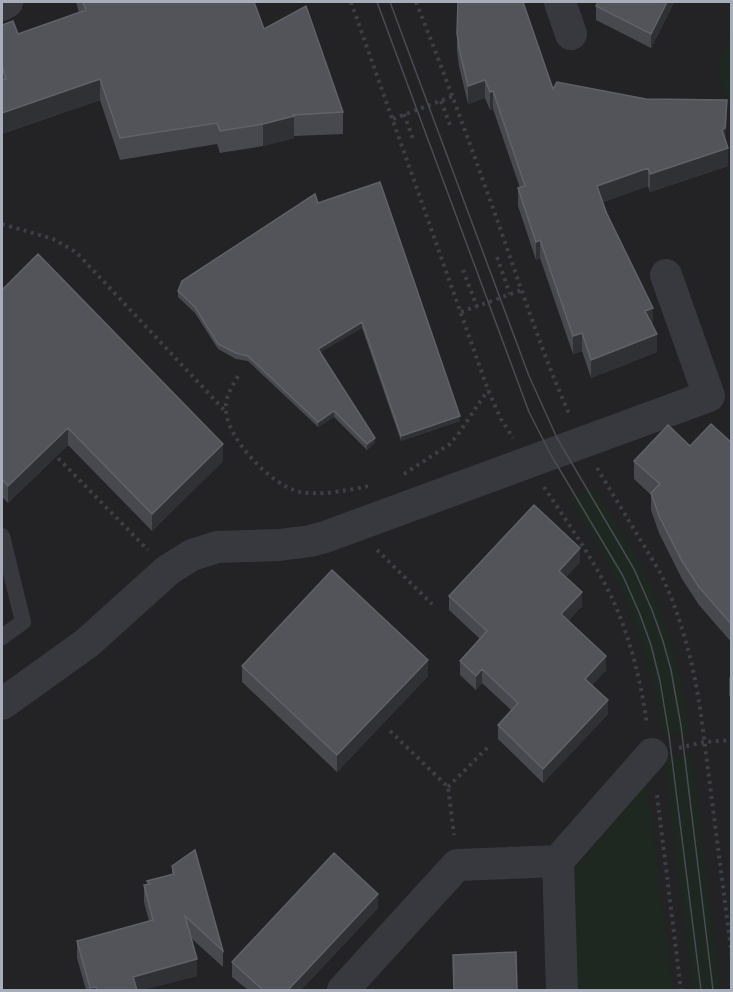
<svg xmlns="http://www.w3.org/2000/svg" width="733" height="992" font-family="Poppins,sans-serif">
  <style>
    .built { fill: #232326 }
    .green { fill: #1e2820 }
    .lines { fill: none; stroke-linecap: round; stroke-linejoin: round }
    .path { stroke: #3d3f46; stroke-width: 4; stroke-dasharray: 3 4.5; stroke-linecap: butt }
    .lane { stroke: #38383f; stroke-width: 16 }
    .street { stroke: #38383f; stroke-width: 32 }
    .tram { stroke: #4a4c54; stroke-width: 1.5 }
    .wall { fill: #48494e }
    .shaded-wall { fill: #303134 }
    .building { fill: #53545a; stroke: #606269; stroke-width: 1.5 }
  </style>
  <rect width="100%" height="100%" fill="#171719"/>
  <path class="built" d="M2 2H731V990H2Z"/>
  <path class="green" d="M731 30 732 109H731L717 72Z
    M595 489C616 523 638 557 654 594 673 638 683 686 689 733L662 735C656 685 642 637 622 590 608 558 587 528 569 498Z
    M692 754 720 990H693L664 757Z
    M647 782 673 990H576L571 875Z"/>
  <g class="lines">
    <path class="path" d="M351 2 488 390 501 419 513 438
      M416 2C446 77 473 152 500 228 522 291 543 355 570 416
      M441 101 450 125
      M404 114 413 139
      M393 119 453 96
      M2 224 53 239 76 252 226 412
      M497 257 510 294
      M463 270 477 307
      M461 312 522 290
      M238 376C232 387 225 396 226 410 227 439 272 486 300 492 320 496 349 490 369 486
      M53 453 148 550
      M597 468 661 574C682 619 694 666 701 715L732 957
      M404 474 450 444 459 433 488 390
      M544 487C571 528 600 568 619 614 633 650 642 687 647 725
      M377 550 432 604
      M390 731 448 787 454 835
      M679 748 704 742 732 740
      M448 787 488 747
      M657 795 681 990"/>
    <path class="lane" d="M2 536 23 622 2 637"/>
    <path class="street" d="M560 2 571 34
      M2 5 7 2
      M2 704 87 643 168 570 192 555 217 547 280 545 310 541 325 537 709 396 666 275
      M343 990 457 865 558 861
      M562 990 558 861 652 754"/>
    <path class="tram" d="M377 2 529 412 551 455 623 576 639 612 651 645 660 681 669 735 701 990
      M390 2 529 376 557 438 634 569 652 610 663 641 671 670 681 726 713 990"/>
  </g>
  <path class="wall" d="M76 2H254L264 29 343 112V134L294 136V138L263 146 220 153 217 144 120 160 100 100 2 134V25L18 34 79 13Z
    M674 2 651 48 596 20V6Z
    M457 11 553 89 727 118 725 141 728 166 650 192 648 186 603 202 653 326 657 352 591 378 582 351 573 354 540 258 536 260 518 206V188H520L493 109 490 110 485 98 468 104 459 66 457 51Z
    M318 203 460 421 401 441 362 328 320 352 375 443 367 450 334 417 318 427 248 361 236 359 218 349 195 313 178 297V291Z
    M2 290 223 461 152 531 68 445 8 503 2 497Z
    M732 443V643L699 605 682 579 659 533 651 510V495L634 479V461L690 446Z
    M580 562 566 577 582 606 568 621 606 670 592 685 608 714 543 783 498 739V725L511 710 482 683 476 690 460 675V661L480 639 449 610V596Z
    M242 666 428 676 337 772 242 682Z
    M732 676V696H729V678Z
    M172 866 223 951V967L191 938 197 976 142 990H86L77 958V941L149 921 144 902V885H147V881L172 874Z
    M378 908 301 990H248L232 977V962Z"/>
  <path class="shaded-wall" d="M667 2H674L651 48V34Z
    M100 79V100L2 134V113Z
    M485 80V98L468 104V86Z
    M493 91V109L490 110V92Z
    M727 100V118L725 146 722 130Z
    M294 116V138L263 146V124Z
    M728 148V166L650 192V174Z
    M648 168V186L597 204V186Z
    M540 240V258L536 260V242Z
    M653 308V326L645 311Z
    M362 322V328L318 354V349Z
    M582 333V351L573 354V336Z
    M657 334V352L591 378V360Z
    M334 411V417L318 427V422Z
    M460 416V421L401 441V436Z
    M68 428V445L8 503V486Z
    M375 438V443L367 450V444Z
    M223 444V461L152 531V514Z
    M580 548V562L559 585V571Z
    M582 592V606L561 628V614Z
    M606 656V670L585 693V679Z
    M428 660V676L337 772V755Z
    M482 669V683L476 690V676Z
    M608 700V714L543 783V769Z
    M378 894V908L301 990H288Z
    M197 959V976L142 990H133V977Z
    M96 987V990H90V988Z"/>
  <path class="building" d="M83 2H254L264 29 306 6 343 112 293 115 294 116 263 124 220 131 217 123 120 138 100 79 2 113V80L6 79 2 66V25L13 21 18 34 86 10Z
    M458 2H523L553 89 557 82 646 99 727 100 725 128 722 130 728 148 650 174 648 168 597 186 606 212 653 308 645 311 657 334 591 360 582 333 573 336 540 240 536 242 518 188 525 186 493 91 490 92 485 80 468 86 459 48 457 33Z
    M598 2H667L651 34 596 6Z
    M380 182 460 416 401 436 362 322 318 349 375 438 367 444 334 411 318 422 248 356 236 353 218 344 195 307 178 291 182 281 315 194 318 203Z
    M38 254 223 444 152 514 68 428 8 486 2 479V290Z
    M711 424 732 443V625L699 587 682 561 659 516 651 493 660 484 634 461 668 425 690 446Z
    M534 505 580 548 559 571 582 592 561 614 606 656 585 679 608 700 543 769 498 725 518 703 482 669 476 676 460 661 487 631 449 596Z
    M332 570 428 660 337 755 242 666Z
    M195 850 223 951 185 916 197 959 133 977 137 990H97L96 987 90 988 77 941 153 920 144 885 150 884 147 881 174 874 172 866Z
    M334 853 378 894 288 990H263L232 962Z
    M516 952 517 990H454L453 955Z"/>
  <rect width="733" height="992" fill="none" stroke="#a8adba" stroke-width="6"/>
</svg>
